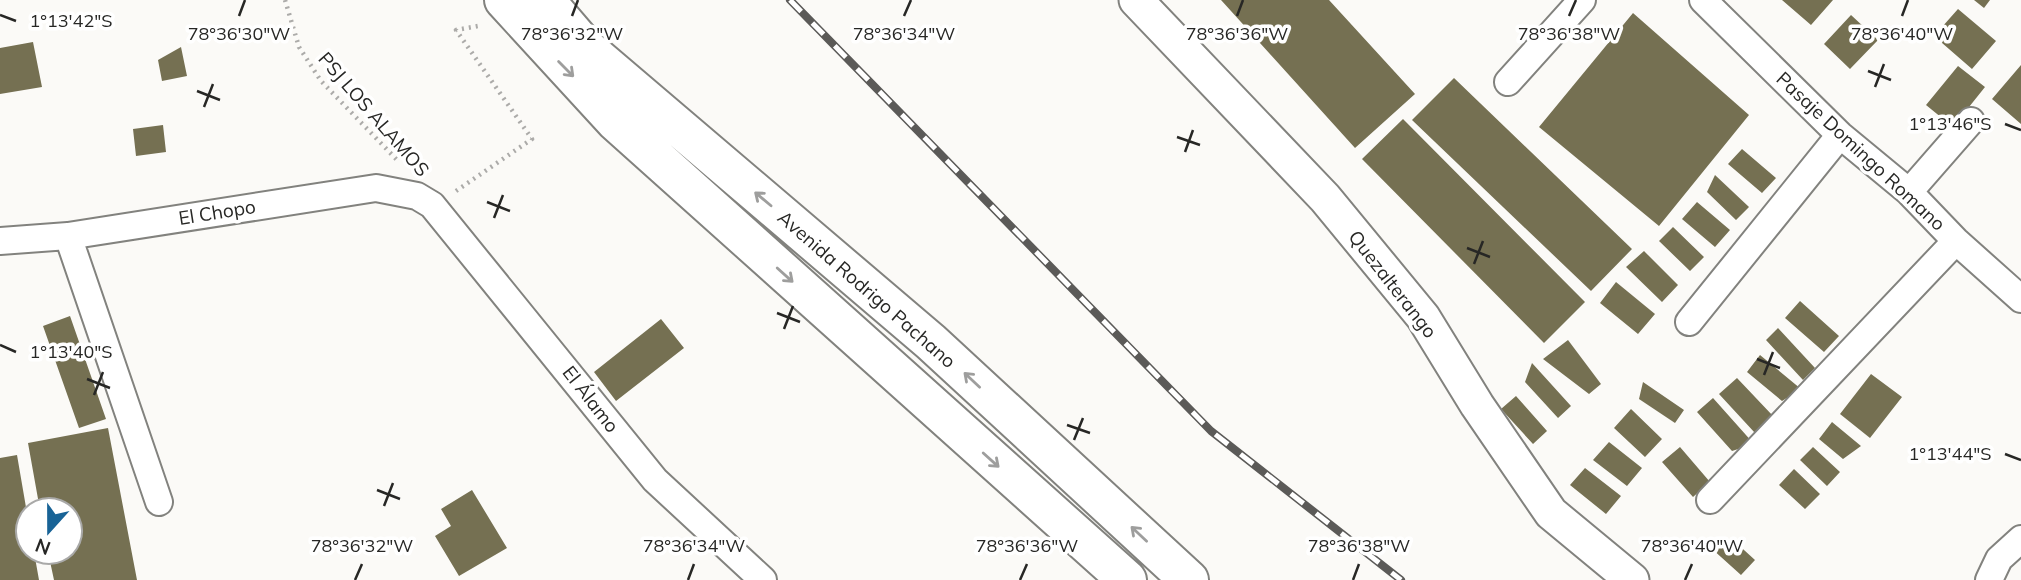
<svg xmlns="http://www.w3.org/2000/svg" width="2021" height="580" font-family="Mulish,sans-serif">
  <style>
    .building { fill: #757052 }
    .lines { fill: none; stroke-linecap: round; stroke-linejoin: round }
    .minor-casing { stroke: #82827e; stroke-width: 30 }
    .tertiary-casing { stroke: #82827e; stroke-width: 37 }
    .primary-casing { stroke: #82827e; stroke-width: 42 }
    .path { stroke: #acaba9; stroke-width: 4.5; stroke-dasharray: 2 5; stroke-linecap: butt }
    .minor { stroke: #fff; stroke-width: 26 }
    .tertiary { stroke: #fff; stroke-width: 33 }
    .primary { stroke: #fff; stroke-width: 38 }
    .rail-casing { stroke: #5b5a58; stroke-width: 8 }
    .rail { stroke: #fff; stroke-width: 5; stroke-dasharray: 16; stroke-linecap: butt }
    .oneway { stroke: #9e9e9d }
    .ticks { fill: none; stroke: #272725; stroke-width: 2.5 }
    .labels { text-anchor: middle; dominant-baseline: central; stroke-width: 7; stroke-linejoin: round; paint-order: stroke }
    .street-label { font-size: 19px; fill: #272725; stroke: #fff }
    .ticks-label { font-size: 18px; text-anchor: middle; fill: #272725; stroke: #fff; stroke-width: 7; stroke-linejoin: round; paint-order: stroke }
  </style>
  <rect width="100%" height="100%" fill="#fbfaf7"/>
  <path class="building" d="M1221 0H1329L1415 94 1355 148Z
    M1782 0H1833L1811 25Z
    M1974 0H1990L1984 8Z
    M1958 9 1996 41 1972 69 1934 36Z
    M1633 13 1749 115 1659 226 1539 127Z
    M1851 15 1878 40 1850 69 1824 44Z
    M33 42 42 87 0 94V48Z
    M181 47 187 76 162 81 158 60Z
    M2021 65V124L1992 99Z
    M1958 66 1985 87 1953 127 1926 105Z
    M1454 78 1632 249 1591 291 1412 120Z
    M1403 119 1585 302 1544 343 1362 159Z
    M163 125 166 152 136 156 133 129Z
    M1742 149 1776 178 1762 193 1728 164Z
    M1715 175 1749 207 1736 220 1707 192Z
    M1697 202 1730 230 1715 247 1682 219Z
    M1673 227 1704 257 1690 271 1659 241Z
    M1644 251 1678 285 1662 302 1626 267Z
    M1616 282 1655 314 1638 334 1600 303Z
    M1800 301 1839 336 1824 352 1785 318Z
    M70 316 106 419 79 428 43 326Z
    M661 319 684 348 616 401 594 372Z
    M1778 328 1815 368 1803 380 1766 340Z
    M1568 340 1601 384 1589 394 1543 359Z
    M1760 355 1801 389 1782 401 1747 372Z
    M1532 363 1571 406 1558 418 1525 382Z
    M1871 374 1902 397 1870 438 1840 414Z
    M1737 378 1773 416 1755 433 1719 394Z
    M1643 382 1684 410 1675 423 1639 399Z
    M1516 396 1547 431 1533 444 1501 409Z
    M1713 398 1754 444 1732 451 1697 412Z
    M1631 409 1662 439 1645 457 1614 428Z
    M1832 422 1861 446 1843 459 1819 439Z
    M108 428 137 580H54L48 552H70V510H40L28 443Z
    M1609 442 1642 468 1627 486 1593 460Z
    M1680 447 1710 482 1693 497 1662 462Z
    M1813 447 1840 472 1827 486 1800 460Z
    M17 455 28 519V552H34L39 580H0V458Z
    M1585 468 1621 496 1606 514 1570 485Z
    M1794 469 1820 494 1805 509 1779 485Z
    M472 490 507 548 459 576 435 536 451 526 441 509Z
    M1733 540 1755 560 1741 575 1711 548Z"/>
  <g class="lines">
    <g class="minor-casing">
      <path id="minor" d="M1703 0 1840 135 1909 192 1956 241 2021 299
        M1508 82 1582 0
        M1909 192 1971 121
        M68 236 159 502
        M0 241 68 236 376 188 417 196 432 205 655 480 763 580
        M1689 322 1840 135
        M1710 500 1956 241
        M1989 580 1999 559 2021 539"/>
    </g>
    <g class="tertiary-casing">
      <path id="tertiary" d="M1136 0 1325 198 1423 317 1477 405 1551 513 1632 580"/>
    </g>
    <g class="primary-casing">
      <path id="primary" d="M504 0 615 121 1127 580
        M545 0 587 49 931 342 1189 580"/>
    </g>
    <path class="path" d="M285 0 299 47 321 81 399 162
      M456 191 532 139 456 30 478 26"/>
    <use href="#minor" class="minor"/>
    <use href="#tertiary" class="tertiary"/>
    <use href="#primary" class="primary"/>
    <g class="rail-casing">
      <path id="rail" d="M790 0 1211 431 1401 580"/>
    </g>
    <use href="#rail" class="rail"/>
  </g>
  <defs><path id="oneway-shaft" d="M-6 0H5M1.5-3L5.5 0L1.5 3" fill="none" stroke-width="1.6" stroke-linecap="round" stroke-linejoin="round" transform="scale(1.75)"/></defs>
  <g class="oneway">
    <use href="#oneway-shaft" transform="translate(566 69) rotate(45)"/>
    <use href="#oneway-shaft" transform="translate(763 199) rotate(-140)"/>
    <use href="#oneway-shaft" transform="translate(785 275) rotate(42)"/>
    <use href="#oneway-shaft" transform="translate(972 380) rotate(-137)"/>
    <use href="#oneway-shaft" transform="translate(991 460) rotate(42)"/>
    <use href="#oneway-shaft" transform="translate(1139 534) rotate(-137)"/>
  </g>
  <path class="ticks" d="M0 15 16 21M239 16 245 0M572 16 578 0M904 16 911 0M1237 16 1243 0M1569 16 1576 0M1902 16 1908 0M1868 71 1891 80M1875 87 1884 64M197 91 220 100M204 107 213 84M2005 124 2021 130M1177 137 1200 145M1185 152 1193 130M487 202 510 211M494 218 503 195M1467 248 1490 257M1474 264 1483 241M777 313 800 322M784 329 793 306M0 345 16 352M1757 359 1780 368M1764 375 1773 352M87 379 110 388M94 395 103 372M1067 425 1090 433M1074 440 1083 418M2005 454 2021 460M377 490 400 499M384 506 393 483M355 580 362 564M688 580 694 564M1020 580 1027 564M1353 580 1359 564M1685 580 1692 564"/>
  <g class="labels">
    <g class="street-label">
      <text transform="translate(374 114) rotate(49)">PSJ LOS ALAMOS</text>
      <text transform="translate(1861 151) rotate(43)">Pasaje Domingo Romano</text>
      <text transform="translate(217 212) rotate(-9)">El Chopo</text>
      <text transform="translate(1393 284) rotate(52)">Quezalterango</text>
      <text transform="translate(867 289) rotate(41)">Avenida Rodrigo Pachano</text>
      <text transform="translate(591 399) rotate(52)">El Álamo</text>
    </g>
  </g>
  <g class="ticks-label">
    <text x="71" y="27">1°13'42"S</text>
    <text x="239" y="40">78°36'30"W</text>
    <text x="572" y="40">78°36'32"W</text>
    <text x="904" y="40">78°36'34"W</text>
    <text x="1237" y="40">78°36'36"W</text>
    <text x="1569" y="40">78°36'38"W</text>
    <text x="1902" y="40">78°36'40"W</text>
    <text x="1950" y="130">1°13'46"S</text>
    <text x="71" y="358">1°13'40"S</text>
    <text x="1950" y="460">1°13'44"S</text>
    <text x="362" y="552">78°36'32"W</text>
    <text x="694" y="552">78°36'34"W</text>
    <text x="1027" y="552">78°36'36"W</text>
    <text x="1359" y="552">78°36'38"W</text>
    <text x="1692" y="552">78°36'40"W</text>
  </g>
  <g transform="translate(49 531) rotate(201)"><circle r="33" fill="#ffffff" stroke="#a9a9a8" stroke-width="2"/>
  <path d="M0-5L12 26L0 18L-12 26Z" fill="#186396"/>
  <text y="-10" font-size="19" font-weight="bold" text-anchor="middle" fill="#272725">N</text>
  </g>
</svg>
